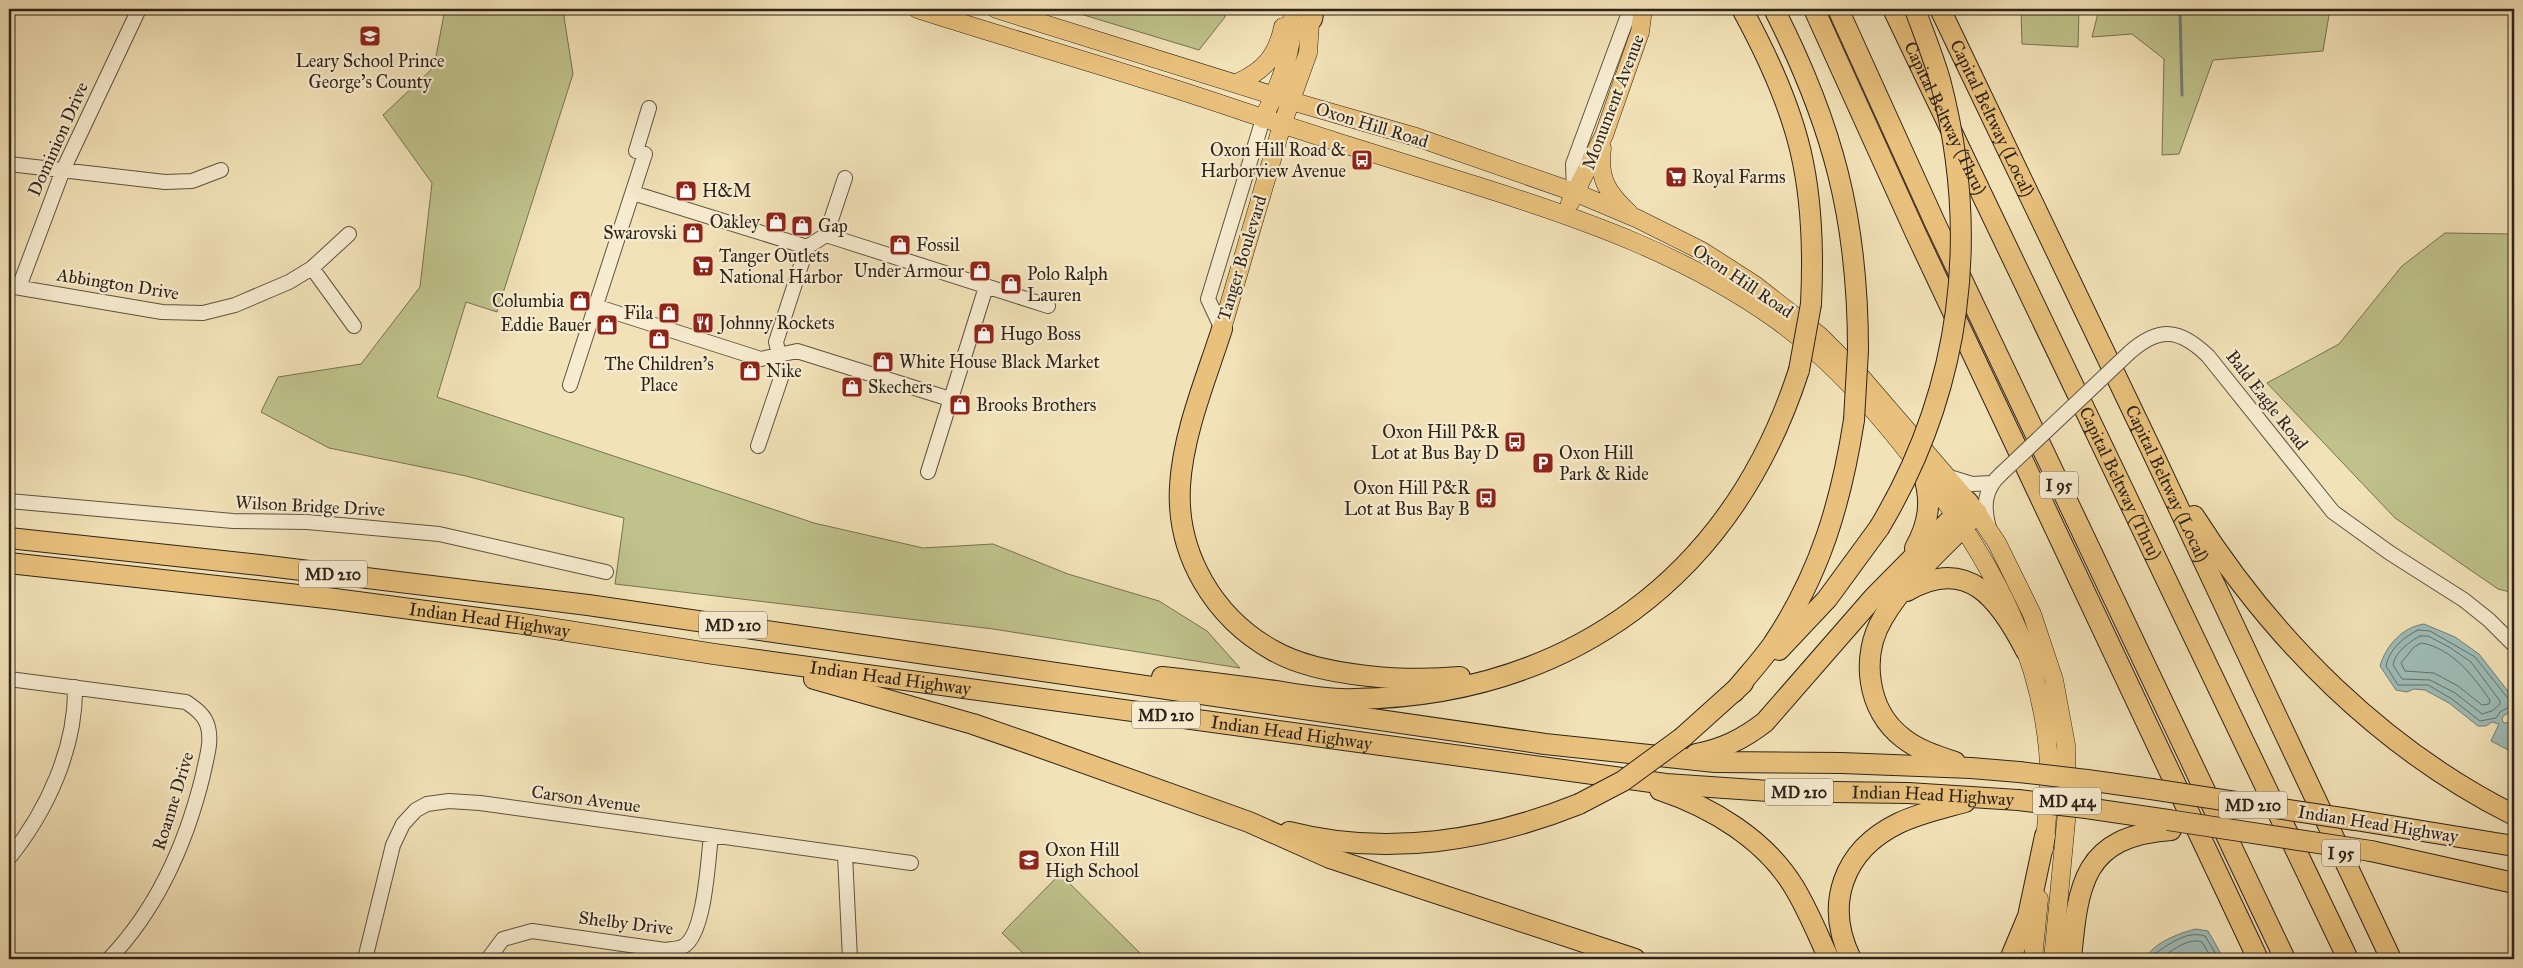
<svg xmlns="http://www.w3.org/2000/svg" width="2523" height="968" font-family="'IM FELL Great Primer',serif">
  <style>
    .green { fill: #bfc28b; stroke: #767253 }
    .water { fill: #9ebcb7; stroke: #717f79 }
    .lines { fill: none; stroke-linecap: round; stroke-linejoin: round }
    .shore { stroke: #667069; stroke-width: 1 }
    .stream { stroke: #717f79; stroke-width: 3 }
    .minor-casing { stroke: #5e5342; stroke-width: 16 }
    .major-casing { stroke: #2d231b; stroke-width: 19 }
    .highway-casing { stroke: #2d231b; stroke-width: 22 }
    .minor { stroke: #f7ecd0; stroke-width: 14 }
    .major { stroke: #e9c17c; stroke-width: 18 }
    .highway { stroke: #e9c17c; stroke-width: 20 }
    .minor-bridge-casing { stroke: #5e5342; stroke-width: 16; stroke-linecap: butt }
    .highway-bridge-casing { stroke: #2d231b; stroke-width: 22; stroke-linecap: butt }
    .minor-bridge { stroke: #f7ecd0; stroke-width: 14 }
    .highway-bridge { stroke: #e9c17c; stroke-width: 20 }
    .labels { text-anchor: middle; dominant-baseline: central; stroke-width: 4.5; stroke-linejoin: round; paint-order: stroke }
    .shield { fill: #f7ecd0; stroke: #6a5f51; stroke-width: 1 }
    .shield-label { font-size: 16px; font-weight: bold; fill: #2d231b }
    .poi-label { font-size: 18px; fill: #2d231b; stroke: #f7ecd0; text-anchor: start }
    .street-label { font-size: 18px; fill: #2d231b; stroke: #f7ecd0 }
  </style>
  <rect width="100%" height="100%" fill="#f2e2b7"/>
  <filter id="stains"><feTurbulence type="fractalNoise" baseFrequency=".004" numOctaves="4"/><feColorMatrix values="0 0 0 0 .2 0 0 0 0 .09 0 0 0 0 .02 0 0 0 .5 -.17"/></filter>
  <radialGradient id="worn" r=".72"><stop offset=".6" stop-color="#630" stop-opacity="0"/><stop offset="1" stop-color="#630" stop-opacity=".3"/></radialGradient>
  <path class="green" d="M445 9H567L564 17 573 74 497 312 466 302 437 397 814 523 923 548 993 544 1068 574 1159 601 1207 631 1240 668 993 629 615 584 624 518 466 476 329 448 261 412 278 377 361 364 420 287 432 183 383 115 434 67Z
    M1064 9H1224L1225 17 1199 50Z
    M2021 9H2079L2078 47 2022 44Z
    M2099 9H2330L2323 51 2213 60 2179 154 2162 155 2164 59 2132 34 2092 37Z
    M2445 233 2514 234V593L2498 589 2395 518 2267 383 2339 344 2402 266Z
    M1060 874 1146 959H1029L1002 933Z"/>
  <path class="water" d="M2424 624 2455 637 2479 654 2514 699V710L2503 716 2502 720 2504 723 2514 722V753L2491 741 2499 724 2492 722 2486 726H2478L2449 703 2425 690 2414 689 2407 692 2396 690 2380 666C2386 645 2403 627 2424 624Z
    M2196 929 2208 931 2224 959H2145C2153 943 2179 933 2196 929Z"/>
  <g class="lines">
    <path class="shore" d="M2418 630 2430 631 2475 657 2511 702V706L2500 712 2496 718 2480 721 2452 699 2428 685H2398L2386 666C2389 649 2404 637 2418 630Z
      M2420 636H2428L2449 647 2471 662 2500 701V704L2492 711 2482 714 2455 693 2430 680 2402 679 2393 665C2395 652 2409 642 2420 636Z
      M2422 643C2453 649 2473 676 2490 700L2489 704 2482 705 2458 686 2434 673 2405 671 2401 663 2414 647Z
      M2151 959 2153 955C2168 945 2186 930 2205 936L2219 959
      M2159 959C2171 952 2187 937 2202 942L2212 959"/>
    <path class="stream" d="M2180 9 2182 95"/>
    <g class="minor-casing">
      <path id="minor" d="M9 164 165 182 192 181 221 170
        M1574 192 1573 164 1627 18 1637 9
        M633 193 807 247 826 235 1048 306
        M826 235 845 178
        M312 268 354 326
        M9 286 162 312 203 313 235 305 289 282 312 268 349 234
        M19 287 63 170 139 9
        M595 306 761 359 797 351 950 399
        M1222 329 1208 299 1263 119
        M2130 352C2160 326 2180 329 2208 356L2333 512 2390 553 2464 600 2489 620 2514 645
        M570 385 645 154 636 151 649 108
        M758 446 783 372 776 342 807 247
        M928 472 986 287
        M1946 476 1972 484 1991 483
        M9 501 233 521 307 522 439 534 606 572
        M1989 528C1983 507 1984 489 2001 474
        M9 679 186 702C195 708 205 715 208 727 212 743 206 759 203 775 186 844 158 908 109 959
        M845 855 850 959
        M9 858C47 811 76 748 75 687
        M365 959 393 845 403 824 416 810 427 804 449 801 480 803 911 863
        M488 959 503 939 532 931 665 950C670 949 679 949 684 946 705 933 708 860 711 835"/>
    </g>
    <g class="major-casing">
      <path id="major" d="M917 9C995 34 1074 57 1153 82 1215 101 1275 123 1337 142 1386 157 1435 173 1484 188 1588 221 1689 257 1778 321 1846 371 1901 440 1950 508 2003 584 2044 669 2049 764 2050 792 2047 821 2044 849
        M996 9 1291 101 1416 137 1574 192 1638 219 1702 251 1755 285 1820 336 1862 378 1973 507 1997 543 2032 614 2054 680 2066 745 2067 811 2053 959
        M1237 83C1264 71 1277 56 1283 27
        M1263 119C1280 84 1295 48 1292 9
        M1602 148C1598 178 1607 193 1629 213
        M1570 203 1604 135 1640 32 1643 9
        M1222 329 1282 125 1308 53 1311 9
        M2033 959 2039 899"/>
    </g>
    <g class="highway-casing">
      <g id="highway">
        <path d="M1742 9C1800 115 1817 183 1811 304"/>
        <path d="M1774 9C1833 125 1858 219 1858 350"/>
        <path d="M1814 9 1916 234 2258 959"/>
        <path d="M1838 9 1936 225 2285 959"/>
        <path id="s1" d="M1893 9 2348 959"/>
        <path id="s2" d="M1940 9 2149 445 2391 959"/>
        <path d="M1312 19 1314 9"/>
        <path d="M1222 329C1206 379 1183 433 1180 486 1176 554 1214 618 1274 651 1320 677 1408 682 1460 677"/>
        <path d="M2194 516C2273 640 2382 749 2514 815"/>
        <path d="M9 538 260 565 588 605 1545 744 1715 762 1841 763 1971 768 2019 772"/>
        <path d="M1915 548C1929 523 1932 501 1923 473"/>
        <path id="s3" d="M9 563 335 599 517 623 714 654 1666 784 1769 791 1908 793 2018 800"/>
        <path d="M1907 591C1968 555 2000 600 2026 651"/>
        <path d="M1779 650 1827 599 1879 528"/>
        <path d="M1162 677C1200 681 1238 686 1276 691 1302 695 1329 700 1355 699 1571 695 1732 577 1799 370"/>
        <path d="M814 679 973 724 1031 744 1249 822 1330 858 1635 959"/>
        <path d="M1734 692C1747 676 1761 661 1773 644 1820 574 1841 503 1854 420"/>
        <path d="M1683 737 1743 683"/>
        <path d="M1696 754C1723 749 1743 739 1765 722L1874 597 1968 502"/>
        <path d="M1955 762C1937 756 1918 750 1903 738 1867 711 1860 656 1883 618 1905 580 1946 545 1977 513"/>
        <path d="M2087 780 2151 789"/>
        <path d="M1660 790C1711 807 1765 839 1794 887 1808 910 1818 935 1829 959"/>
        <path d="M2086 808 2168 820"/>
        <path d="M2355 820 2514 846"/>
        <path d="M1289 832C1386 857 1487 841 1579 804"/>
        <path d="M2371 851 2514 883"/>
        <path d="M1851 959C1824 904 1843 850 1899 823 1920 813 1943 808 1965 802"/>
        <path d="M2010 959 2028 916 2045 836"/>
        <path d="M2071 959C2078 884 2083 836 2171 830"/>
      </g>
    </g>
    <use href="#minor" class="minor"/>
    <use href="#major" class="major"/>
    <use href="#highway" class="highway"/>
    <g class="minor-bridge-casing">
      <path id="minor-bridge" d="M2001 474 2130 352"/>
    </g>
    <g class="highway-bridge-casing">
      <path id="highway-bridge" d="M1799 370 1811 304
        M1854 420 1858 350
        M1879 528C1962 390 1981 236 1940 80 1933 56 1923 32 1915 9
        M2019 772 2087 780
        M2151 789 2355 820
        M2018 800 2086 808
        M1579 804 1623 781 1683 737
        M2168 820 2371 851"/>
    </g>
    <use href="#minor-bridge" class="minor-bridge"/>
    <use href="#highway-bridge" class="highway-bridge"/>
  </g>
  <defs>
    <g id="school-square" transform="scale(1.125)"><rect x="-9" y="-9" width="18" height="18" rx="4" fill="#8f2418" stroke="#f7ecd0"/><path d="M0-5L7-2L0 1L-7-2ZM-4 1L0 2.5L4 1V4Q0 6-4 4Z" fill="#fff"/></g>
    <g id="bus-square" transform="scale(1.125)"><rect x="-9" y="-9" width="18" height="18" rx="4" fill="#8f2418" stroke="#f7ecd0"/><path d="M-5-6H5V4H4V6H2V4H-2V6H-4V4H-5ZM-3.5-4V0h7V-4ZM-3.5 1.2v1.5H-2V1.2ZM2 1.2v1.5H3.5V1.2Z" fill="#fff"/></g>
    <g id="supermarket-square" transform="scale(1.125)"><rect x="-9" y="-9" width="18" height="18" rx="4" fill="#8f2418" stroke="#f7ecd0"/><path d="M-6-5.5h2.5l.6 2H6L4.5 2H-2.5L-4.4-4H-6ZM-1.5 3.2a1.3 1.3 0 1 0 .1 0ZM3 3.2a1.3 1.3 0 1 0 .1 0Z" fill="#fff"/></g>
    <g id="shop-square" transform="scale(1.125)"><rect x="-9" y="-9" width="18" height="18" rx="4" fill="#8f2418" stroke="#f7ecd0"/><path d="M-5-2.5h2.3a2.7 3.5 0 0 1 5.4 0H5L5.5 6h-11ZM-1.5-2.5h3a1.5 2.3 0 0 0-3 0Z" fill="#fff"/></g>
    <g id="restaurant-square" transform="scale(1.125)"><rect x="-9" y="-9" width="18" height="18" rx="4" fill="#8f2418" stroke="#f7ecd0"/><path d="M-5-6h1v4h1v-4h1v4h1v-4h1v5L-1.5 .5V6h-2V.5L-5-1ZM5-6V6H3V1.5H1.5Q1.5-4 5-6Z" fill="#fff"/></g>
    <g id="parking-square" transform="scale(1.125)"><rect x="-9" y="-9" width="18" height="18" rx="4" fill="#8f2418" stroke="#f7ecd0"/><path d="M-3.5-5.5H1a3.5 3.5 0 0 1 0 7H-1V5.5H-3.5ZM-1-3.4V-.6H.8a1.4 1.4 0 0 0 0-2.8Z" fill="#fff"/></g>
  </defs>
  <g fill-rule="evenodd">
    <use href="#school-square" x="370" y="36"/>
    <use href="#bus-square" x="1362" y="160"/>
    <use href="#supermarket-square" x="1676" y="177"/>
    <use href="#shop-square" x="686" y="191"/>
    <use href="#shop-square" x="776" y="222"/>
    <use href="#shop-square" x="802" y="226"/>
    <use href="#shop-square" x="693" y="233"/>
    <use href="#shop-square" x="900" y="245"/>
    <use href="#supermarket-square" x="703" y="266"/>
    <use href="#shop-square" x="980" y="271"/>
    <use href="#shop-square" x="1011" y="284"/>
    <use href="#shop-square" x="580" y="301"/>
    <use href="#shop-square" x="669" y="313"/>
    <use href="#restaurant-square" x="703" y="323"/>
    <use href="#shop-square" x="607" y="325"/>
    <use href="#shop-square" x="984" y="334"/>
    <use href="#shop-square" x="659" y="339"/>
    <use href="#shop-square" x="883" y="362"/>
    <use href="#shop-square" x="750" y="371"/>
    <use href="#shop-square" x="852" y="387"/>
    <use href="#shop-square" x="960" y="405"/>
    <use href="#bus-square" x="1515" y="442"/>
    <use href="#parking-square" x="1543" y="463"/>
    <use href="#bus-square" x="1486" y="498"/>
    <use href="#school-square" x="1029" y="860"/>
  </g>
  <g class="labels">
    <g class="shield">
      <rect x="2040" y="471.5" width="38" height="27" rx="4"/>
      <rect x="299" y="560.5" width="68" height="27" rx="4"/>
      <rect x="699" y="611.5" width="68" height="27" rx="4"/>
      <rect x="1132" y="701.5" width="68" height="27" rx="4"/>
      <rect x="1765" y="778.5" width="68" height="27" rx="4"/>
      <rect x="2033" y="787.5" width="68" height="27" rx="4"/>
      <rect x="2219" y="791.5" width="68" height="27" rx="4"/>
      <rect x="2322" y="839.5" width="38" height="27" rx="4"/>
    </g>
    <g class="shield-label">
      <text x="2059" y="485">I 95</text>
      <text x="333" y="574">MD 210</text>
      <text x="733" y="625">MD 210</text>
      <text x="1166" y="715">MD 210</text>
      <text x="1799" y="792">MD 210</text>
      <text x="2067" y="801">MD 414</text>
      <text x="2253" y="805">MD 210</text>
      <text x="2341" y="853">I 95</text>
    </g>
    <g class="poi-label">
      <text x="370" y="61" text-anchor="middle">Leary School Prince<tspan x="370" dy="21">George's County</tspan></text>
      <text x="1346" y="150" text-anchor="end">Oxon Hill Road &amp;<tspan x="1346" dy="21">Harborview Avenue</tspan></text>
      <text x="1692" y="177">Royal Farms</text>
      <text x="702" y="191">H&amp;M</text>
      <text x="760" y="222" text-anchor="end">Oakley</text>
      <text x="818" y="226">Gap</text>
      <text x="677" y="233" text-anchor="end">Swarovski</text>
      <text x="916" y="245">Fossil</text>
      <text x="719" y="256">Tanger Outlets<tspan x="719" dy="21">National Harbor</tspan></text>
      <text x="964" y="271" text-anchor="end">Under Armour</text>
      <text x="1027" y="274">Polo Ralph<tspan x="1027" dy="21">Lauren</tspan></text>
      <text x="564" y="301" text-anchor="end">Columbia</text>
      <text x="653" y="313" text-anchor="end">Fila</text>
      <text x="719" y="323">Johnny Rockets</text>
      <text x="591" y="325" text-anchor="end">Eddie Bauer</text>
      <text x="1000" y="334">Hugo Boss</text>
      <text x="899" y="362">White House Black Market</text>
      <text x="659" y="364" text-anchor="middle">The Children's<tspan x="659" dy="21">Place</tspan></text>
      <text x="766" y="371">Nike</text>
      <text x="868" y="387">Skechers</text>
      <text x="976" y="405">Brooks Brothers</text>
      <text x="1499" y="432" text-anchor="end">Oxon Hill P&amp;R<tspan x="1499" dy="21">Lot at Bus Bay D</tspan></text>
      <text x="1559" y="453">Oxon Hill<tspan x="1559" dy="21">Park &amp; Ride</tspan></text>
      <text x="1470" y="488" text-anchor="end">Oxon Hill P&amp;R<tspan x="1470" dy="21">Lot at Bus Bay B</tspan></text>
      <text x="1045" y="850">Oxon Hill<tspan x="1045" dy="21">High School</tspan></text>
    </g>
    <g class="street-label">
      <text transform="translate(1613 102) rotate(-69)">Monument Avenue</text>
      <text stroke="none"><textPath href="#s2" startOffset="121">Capital Beltway (Local)</textPath></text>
      <text stroke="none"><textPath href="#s1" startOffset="121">Capital Beltway (Thru)</textPath></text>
      <text transform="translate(1372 125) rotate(17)">Oxon Hill Road</text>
      <text transform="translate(58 139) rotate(-66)">Dominion Drive</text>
      <text transform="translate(1242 258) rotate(-73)">Tanger Boulevard</text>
      <text transform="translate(1743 281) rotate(34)">Oxon Hill Road</text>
      <text transform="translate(118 284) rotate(9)">Abbington Drive</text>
      <text transform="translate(2267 400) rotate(52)">Bald Eagle Road</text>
      <text stroke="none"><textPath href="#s2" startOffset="526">Capital Beltway (Local)</textPath></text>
      <text stroke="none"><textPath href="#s1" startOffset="526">Capital Beltway (Thru)</textPath></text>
      <text transform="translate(310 506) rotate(3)">Wilson Bridge Drive</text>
      <text stroke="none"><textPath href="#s3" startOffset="484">Indian Head Highway</textPath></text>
      <text stroke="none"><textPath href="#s3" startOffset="889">Indian Head Highway</textPath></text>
      <text stroke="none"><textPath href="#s3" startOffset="1294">Indian Head Highway</textPath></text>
      <text stroke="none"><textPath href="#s3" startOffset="1939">Indian Head Highway</textPath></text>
      <text transform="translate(586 799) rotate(8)">Carson Avenue</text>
      <text transform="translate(173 801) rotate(-73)">Roanne Drive</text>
      <text transform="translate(2378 824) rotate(9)">Indian Head Highway</text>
      <text transform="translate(626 923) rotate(7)">Shelby Drive</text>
    </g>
  </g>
  <rect width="2523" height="968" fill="none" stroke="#f2e2b7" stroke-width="30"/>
  <rect x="10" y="10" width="2503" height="948" fill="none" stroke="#2d231b" stroke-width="2.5"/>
  <rect x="15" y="15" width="2493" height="938" fill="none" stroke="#2d231b"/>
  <rect width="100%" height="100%" filter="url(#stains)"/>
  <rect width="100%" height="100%" fill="url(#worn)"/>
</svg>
